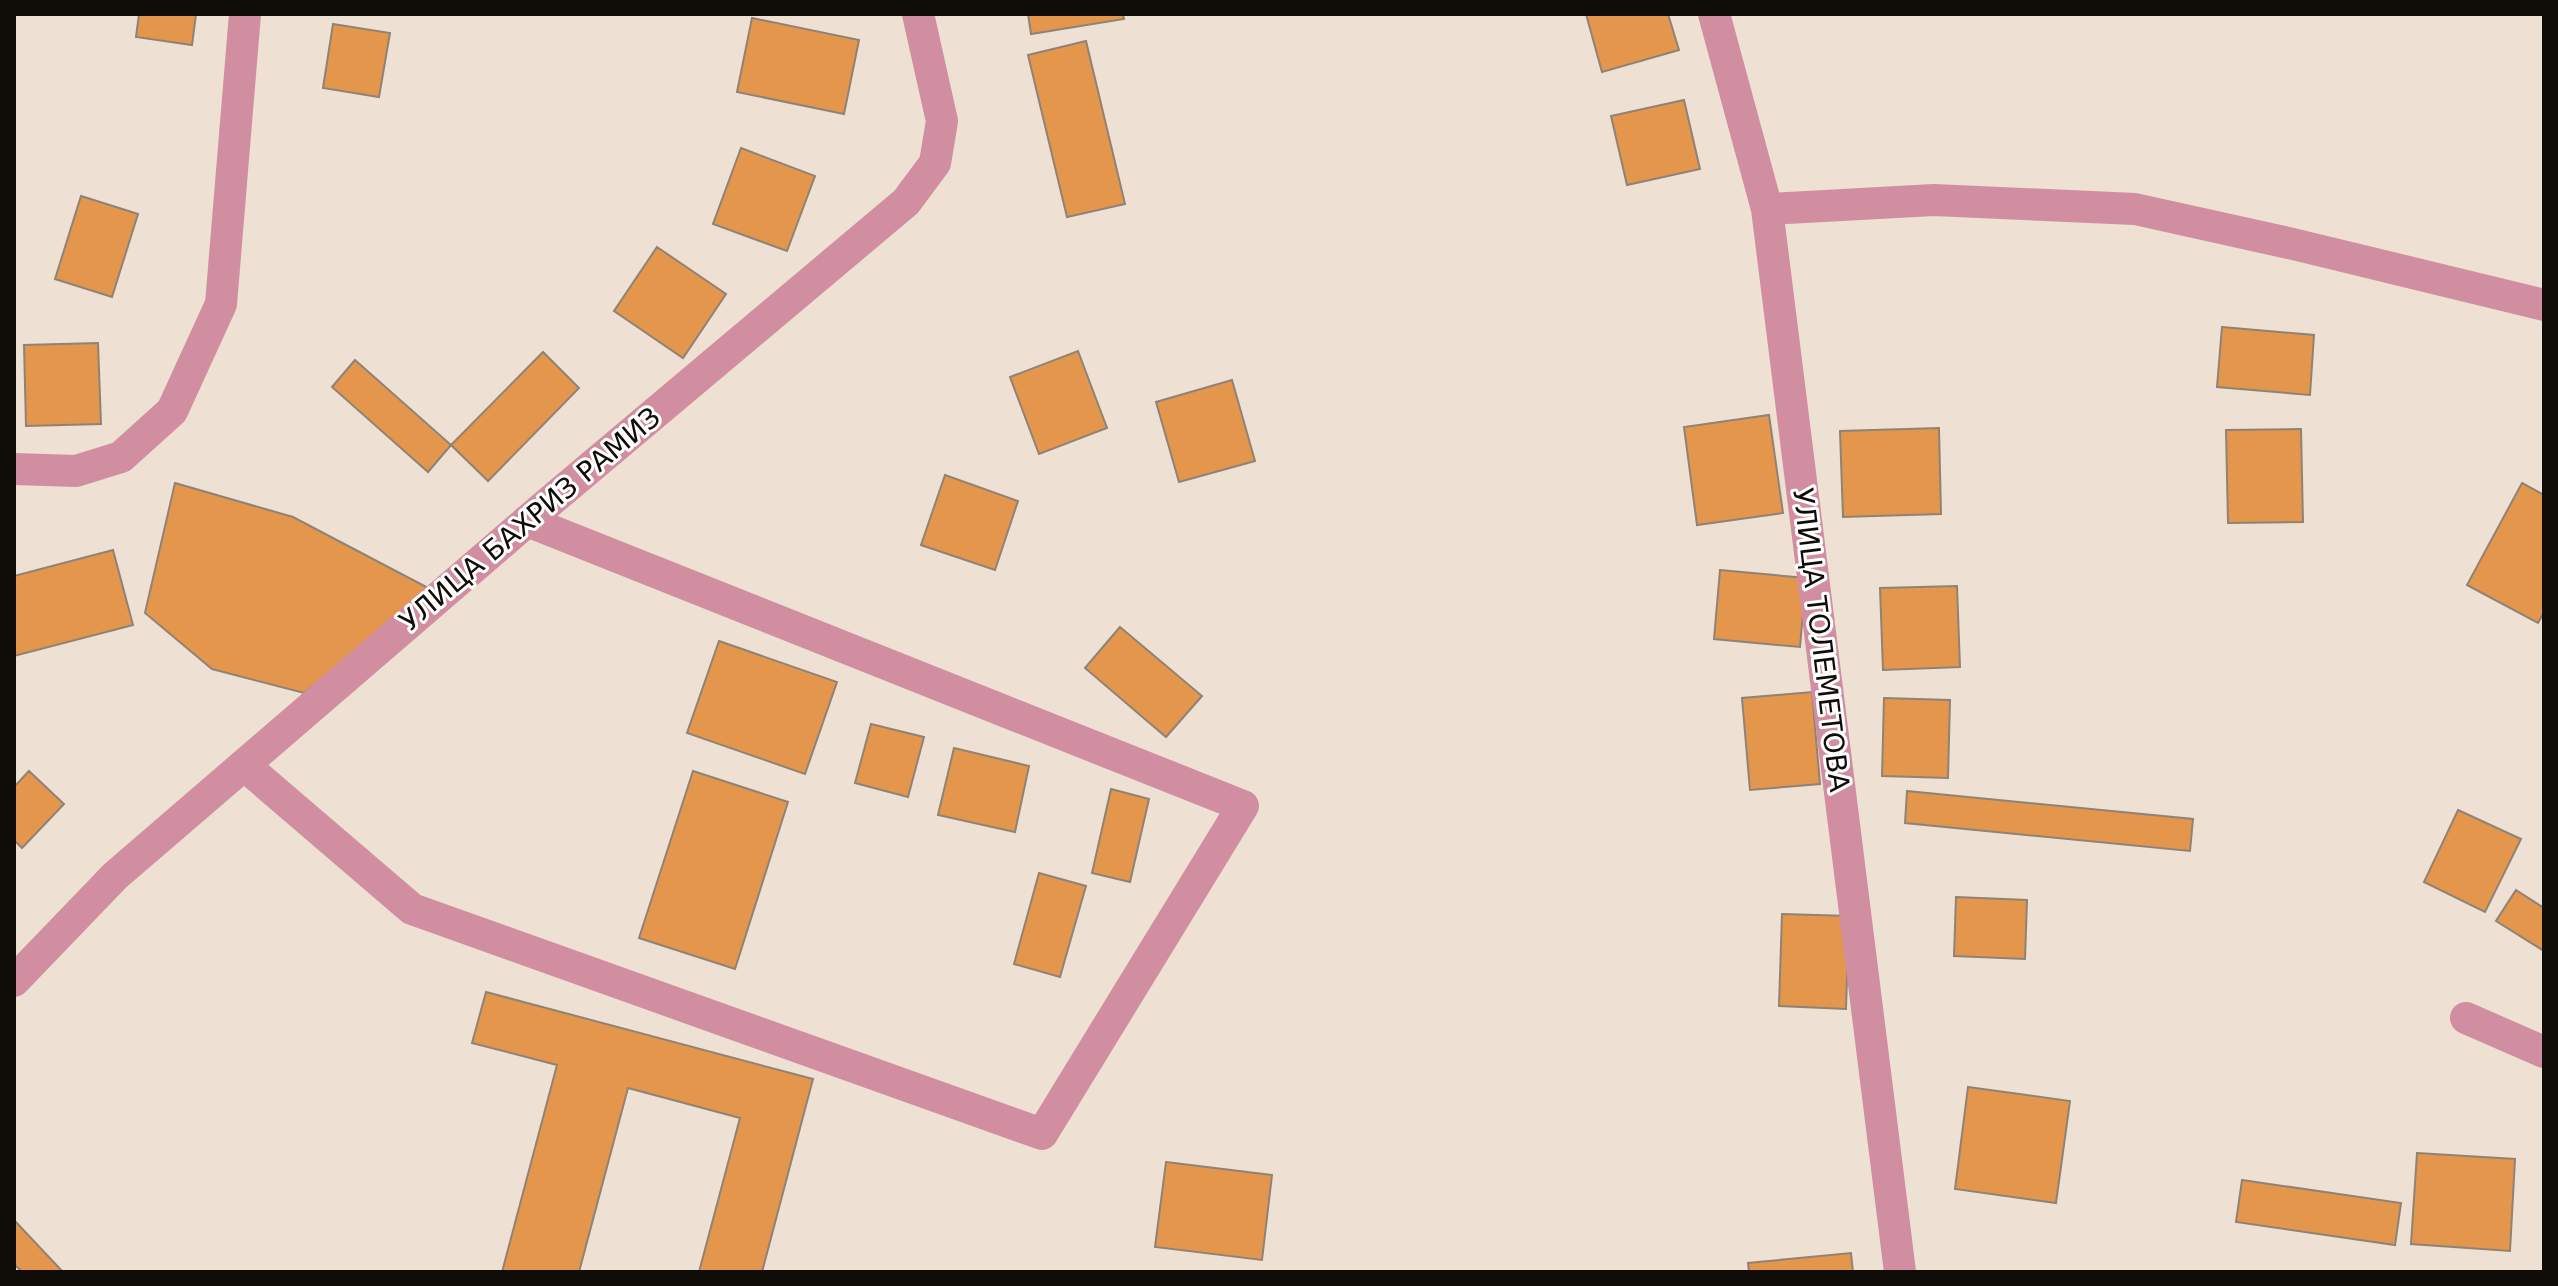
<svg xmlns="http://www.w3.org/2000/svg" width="2558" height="1286" font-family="'DejaVu Sans',sans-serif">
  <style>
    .building { fill: #e4974c; stroke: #8f8276; stroke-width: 2 }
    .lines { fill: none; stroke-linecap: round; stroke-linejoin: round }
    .street { stroke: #d18ea1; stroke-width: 32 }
    .labels { text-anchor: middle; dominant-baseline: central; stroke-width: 6; stroke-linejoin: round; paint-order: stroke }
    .street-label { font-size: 28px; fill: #100c08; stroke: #fff }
  </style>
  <rect width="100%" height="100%" fill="#eee0d3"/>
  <path class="building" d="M139 14H196L192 45 136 37Z
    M1028 14H1123L1124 19 1031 34Z
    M1586 14H1668L1679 50 1602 72Z
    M752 18 859 40 844 114 737 92Z
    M333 24 390 33 379 97 323 88Z
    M1086 41 1125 204 1067 217 1028 55Z
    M1684 100 1700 169 1627 185 1611 116Z
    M741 148 815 176 787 251 713 224Z
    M81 196 138 214 112 297 55 279Z
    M657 247 726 294 683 358 614 311Z
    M2222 327 2314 335 2310 395 2217 387Z
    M98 343 101 424 26 426 24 345Z
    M1078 351 1107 428 1039 454 1010 377Z
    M543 352 579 388 488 481 451 445Z
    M355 360 451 445 428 472 332 387Z
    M1232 380 1255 461 1179 482 1156 402Z
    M1769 415 1783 513 1697 525 1684 427Z
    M1939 428 1941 514 1843 517 1840 431Z
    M2301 429 2303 522 2228 523 2226 430Z
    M945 475 1018 501 995 570 921 545Z
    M175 483 293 517 432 590 304 693 212 669 145 613Z
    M2522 483 2544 495V612L2538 623 2467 585Z
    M113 550 133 625 14 656V576Z
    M1720 570 1806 578 1800 647 1714 639Z
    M1957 586 1960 667 1883 670 1880 588Z
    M1120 627 1202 696 1166 737 1085 668Z
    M719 641 837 682 805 774 687 733Z
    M1812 692 1820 784 1750 790 1742 698Z
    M1884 698 1950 700 1948 778 1882 776Z
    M871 724 924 737 908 797 855 783Z
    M954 748 1029 766 1015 832 938 815Z
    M29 771 64 804 22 848 14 840V787Z
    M693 771 788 802 735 969 639 938Z
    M1111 789 1149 799 1130 882 1092 873Z
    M1907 791 2193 819 2190 851 1905 823Z
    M2458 810 2521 839 2485 912 2424 882Z
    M1039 873 1086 886 1060 977 1014 964Z
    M2516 890 2544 908V951L2496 921Z
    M1956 897 2027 900 2025 959 1954 956Z
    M1782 914 1849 916 1846 1009 1779 1006Z
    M486 992 813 1079 762 1272H699L740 1118 628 1088 579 1272H502L557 1065 472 1043Z
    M1968 1087 2070 1101 2056 1203 1955 1189Z
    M2417 1153 2515 1159 2510 1251 2411 1244Z
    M1166 1162 1272 1175 1262 1260 1155 1247Z
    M2242 1180 2401 1203 2395 1245 2236 1222Z
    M14 1220 63 1272H22L14 1264Z
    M1851 1253 1853 1272H1749L1748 1263Z"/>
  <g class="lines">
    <path class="street" d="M1714 14 1767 209 1900 1272
      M1767 209 1934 200 2135 209 2293 244 2544 305
      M14 469 76 471 121 457 172 411 221 304 245 14
      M244 765 412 909 1042 1134 1243 806 527 521
      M14 981 115 876 554 498 906 202 935 163 942 121 918 14
      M2466 1018 2544 1052"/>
  </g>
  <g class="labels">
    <g class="street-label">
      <text transform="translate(530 519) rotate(-40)">УЛИЦА БАХРИЗ РАМИЗ</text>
      <text transform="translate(1821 640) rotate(83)">УЛИЦА ТОЛЕМЕТОВА</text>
    </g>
  </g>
  <rect width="2558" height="1286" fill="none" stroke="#100c08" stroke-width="32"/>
</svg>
